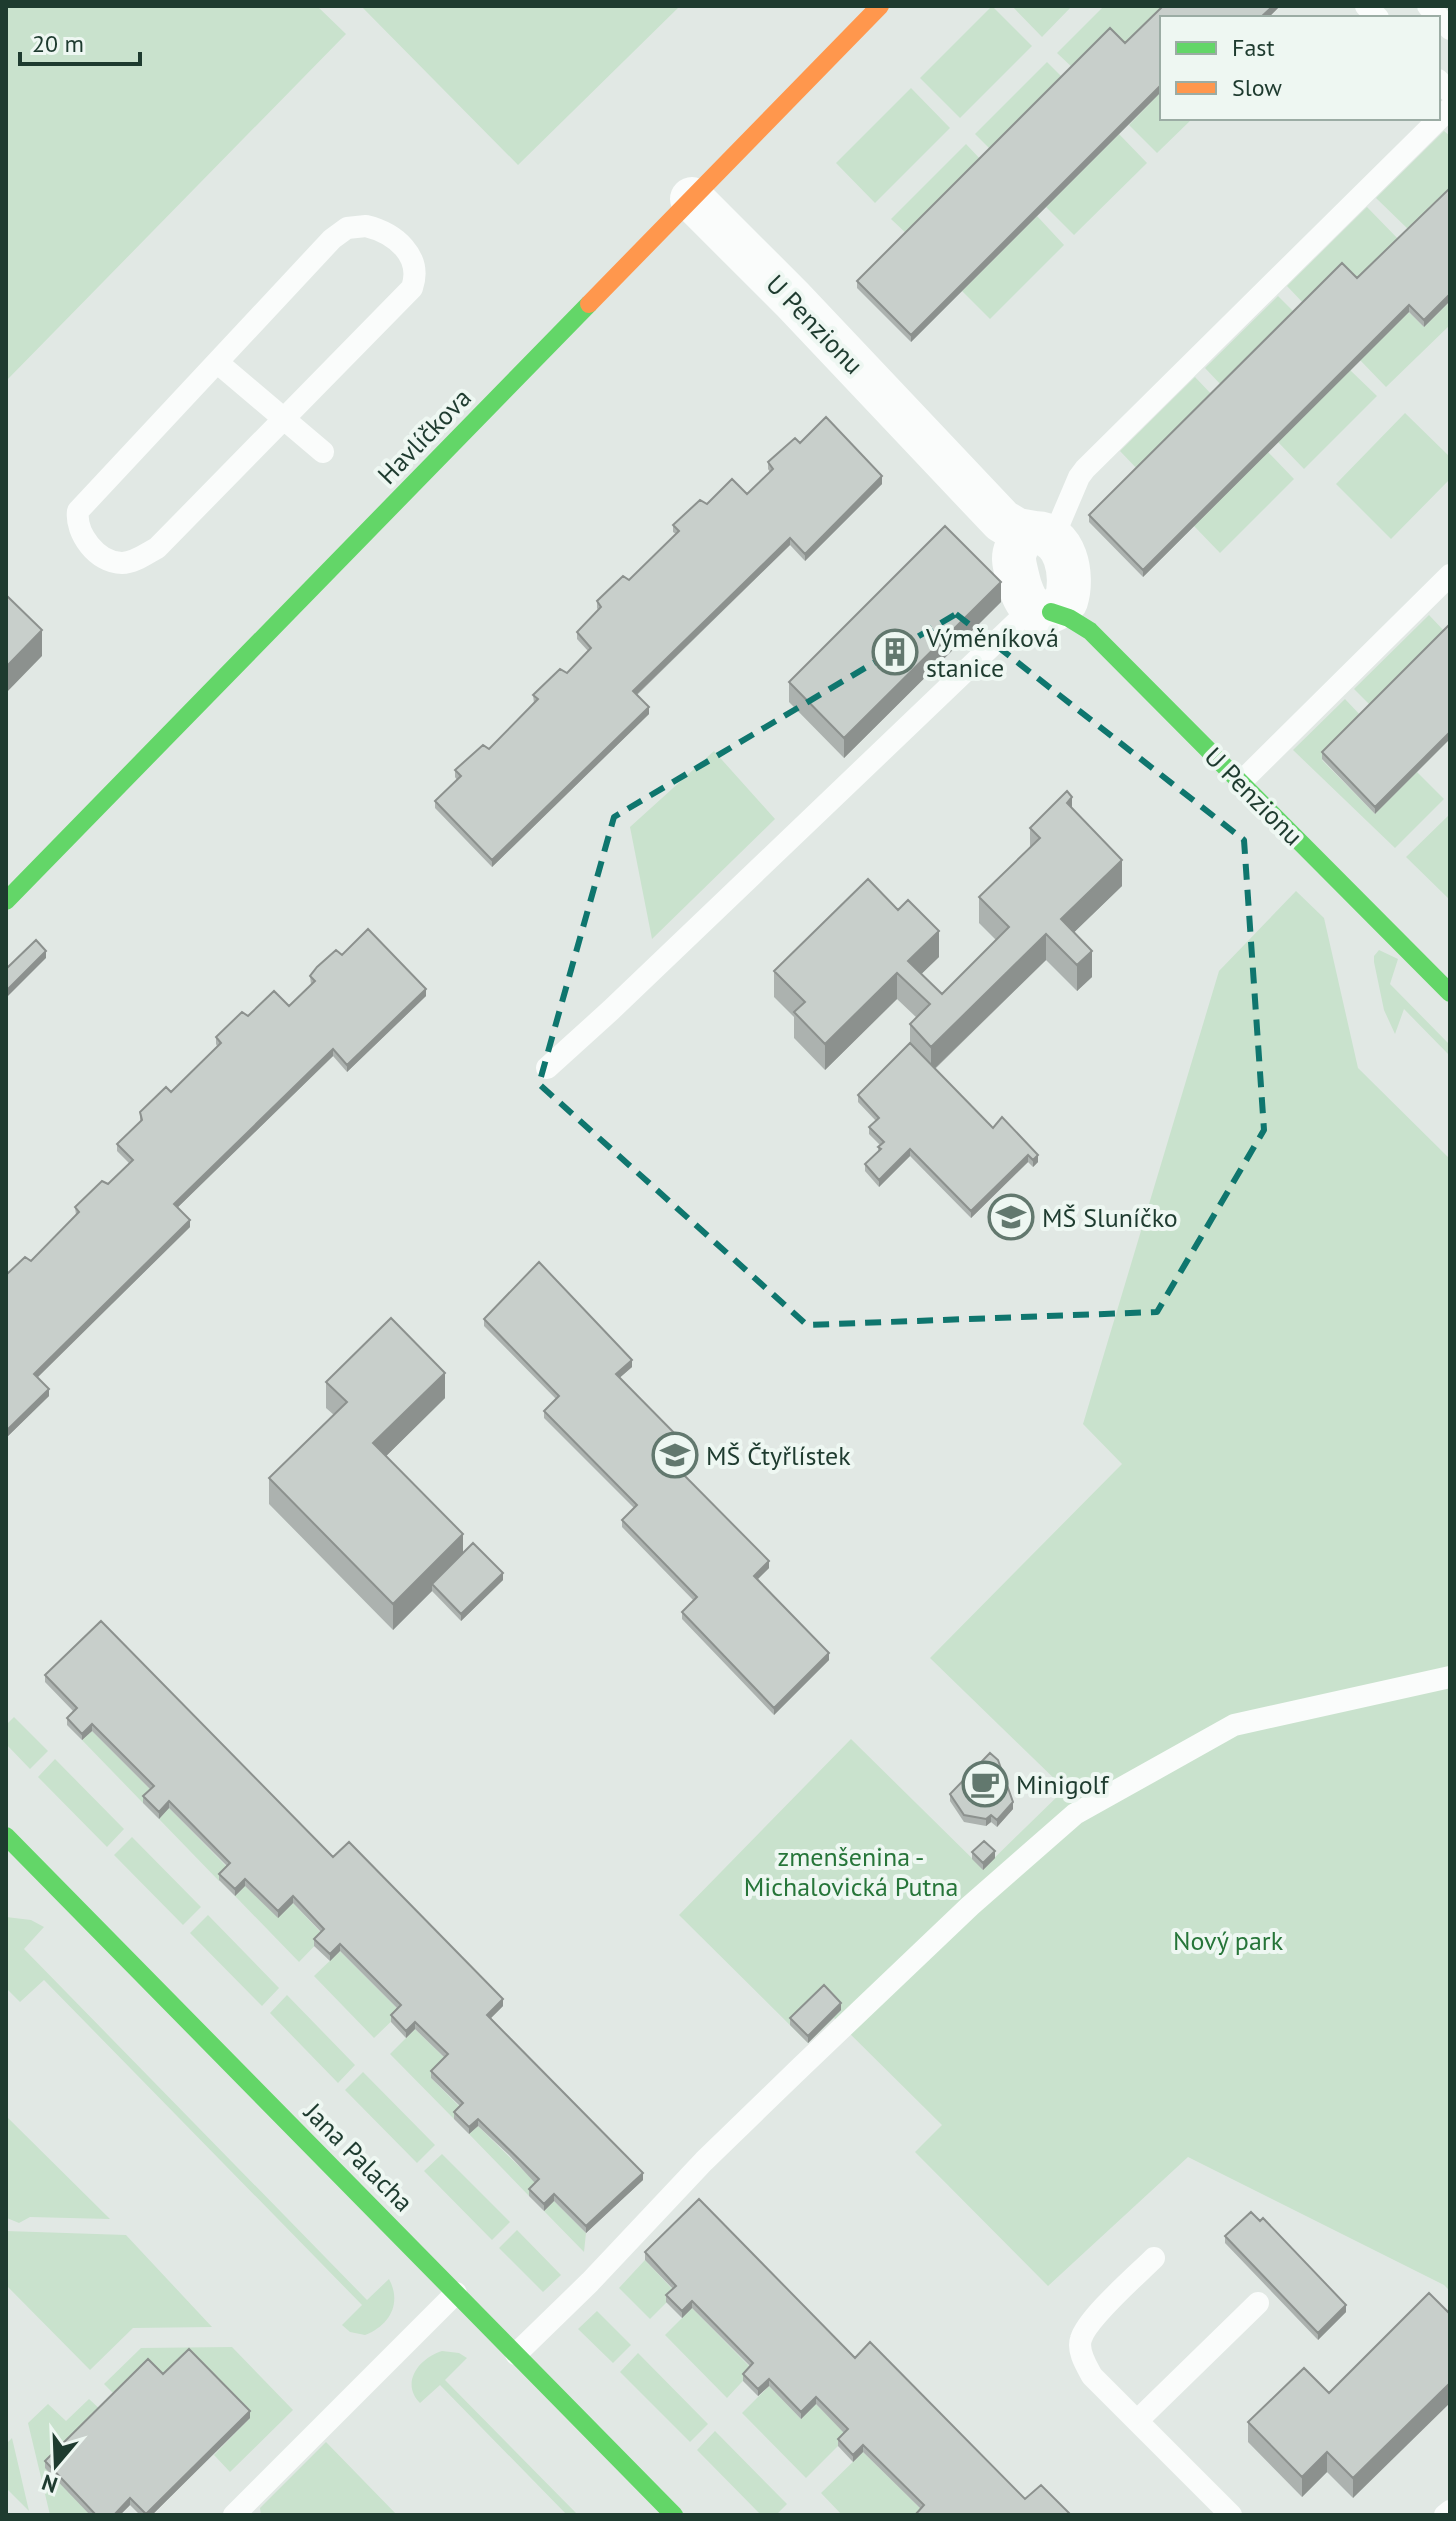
<svg xmlns="http://www.w3.org/2000/svg" width="1456" height="2521" font-family="'PT Sans',sans-serif">
  <style>
    .green { fill: #c9e2cd }
    .lines { fill: none; stroke-linecap: round; stroke-linejoin: round }
    .lane { stroke: #fafcfb; stroke-width: 22 }
    .street { stroke: #fafcfb; stroke-width: 44 }
    .fast { stroke: #63d668; stroke-width: 18 }
    .slow { stroke: #ff974d; stroke-width: 18 }
    .wall { fill: #acb2af }
    .shaded-wall { fill: #8c918e }
    .building { fill: #c8cfcb; stroke: #8c918e; stroke-width: 2 }
    .marked { fill: none; stroke: #0f766e; stroke-width: 6; stroke-dasharray: 16 10; stroke-linejoin: round }
    .labels { text-anchor: middle; dominant-baseline: central; stroke-width: 8; stroke-linejoin: round; paint-order: stroke }
    .street-label { font-size: 26px; fill: #1e3b2f; stroke: #eef7f2 }
    .poi-label { font-size: 26px; fill: #1e3b2f; stroke: #eef7f2; text-anchor: start }
    .park-label { font-size: 26px; fill: #267539; stroke: #eef7f2 }
  </style>
  <rect width="100%" height="100%" fill="#e1e8e4"/>
  <path class="green" d="M6 6H317L346 34 6 381Z
    M361 6H680L518 165Z
    M992 6 1032 46 960 118 920 78Z
    M1012 6H1072L1042 37Z
    M1104 6H1168L1125 50 1075 70 1057 53Z
    M1047 62 1065 80 993 152 975 134Z
    M911 88 950 128 875 203 836 163Z
    M1162 91V118H1193L1157 153 1129 125Z
    M1444 131 1450 136V195L1411 232 1376 198Z
    M1119 134 1147 163 1074 235 1046 207Z
    M966 144 983 162 909 236 891 219Z
    M1367 207 1401 242 1357 285 1306 306 1287 286Z
    M1037 216 1064 245 990 319 962 291Z
    M1278 296 1297 315 1224 388 1205 368Z
    M1450 301V325L1386 387 1360 360 1409 312 1424 327Z
    M1350 370 1377 396 1304 469 1278 442Z
    M1195 377 1214 397 1140 472 1120 451Z
    M1405 413 1450 457V479L1391 539 1336 484Z
    M1268 452 1294 479 1220 553 1194 526Z
    M1429 615 1447 634 1373 708 1354 689Z
    M1345 699 1363 718 1322 760 1375 814 1417 772 1444 799 1395 848 1293 750Z
    M714 751 775 819 652 939 630 827Z
    M1450 814V900L1406 857Z
    M1296 891 1324 918 1358 1068 1450 1159V2291L1444 2285 1188 2157 1048 2286 915 2152 942 2125 834 2018 808 2043 679 1915 851 1739 983 1869 1065 1789 930 1658 1122 1464 1083 1424 1219 971Z
    M1379 950 1398 959 1390 984 1450 1045V1056L1404 1009 1395 1034 1384 1010 1374 962V956Z
    M14 1717 48 1751 30 1769 6 1744V1725Z
    M92 1731 154 1793 143 1803 82 1740Z
    M55 1759 124 1829 107 1847 38 1777Z
    M169 1808 230 1870 219 1881 159 1819Z
    M132 1837 201 1907 183 1925 114 1855Z
    M245 1886 278 1917 293 1903 324 1936 299 1962 235 1896Z
    M208 1915 279 1988 262 2006 190 1933Z
    M6 1917 31 1920 44 1927 24 1949 367 2300 389 2279C402 2303 390 2325 365 2335L350 2332 342 2325 362 2305 44 1980 20 2002 6 1988Z
    M340 1951 401 2012 374 2038 314 1976Z
    M287 1995 355 2065 338 2083 270 2013Z
    M415 2029 448 2061 431 2078 463 2110 454 2119 390 2054Z
    M363 2072 435 2145 417 2163 345 2090Z
    M6 2116 110 2219 30 2217 19 2223 7 2218Z
    M478 2126 539 2186 529 2196 469 2134Z
    M442 2154 510 2222 492 2240 424 2171Z
    M554 2201 586 2233 584 2252 544 2211Z
    M517 2230 561 2275 543 2292 499 2248Z
    M6 2231 126 2235 212 2327 133 2328 90 2370 6 2285Z
    M645 2260 676 2293 650 2319 619 2288Z
    M692 2308 753 2370 727 2398 665 2335Z
    M597 2311 631 2345 613 2363 578 2329Z
    M232 2347 293 2410 230 2472 214 2455 250 2418 163 2381 117 2397 104 2384 141 2348Z
    M442 2351 459 2353 467 2358 445 2380 578 2515H567L440 2385 420 2403C400 2383 419 2358 442 2351Z
    M638 2353 708 2424 690 2442 620 2372Z
    M769 2386 801 2419 816 2404 848 2436 806 2478 742 2413Z
    M89 2399 103 2412 90 2515H50L28 2423 48 2404 66 2421Z
    M715 2431 787 2504 776 2515H761L697 2450Z
    M12 2438 29 2511 6 2488V2444Z
    M326 2442 397 2515H261L260 2508Z
    M863 2452 924 2512 921 2515H842L821 2493Z"/>
  <g class="lines">
    <path class="lane" d="M1366 6 1378 18
      M1428 6 1450 29
      M1438 80 1450 92
      M366 226C395 233 423 256 412 288L157 548C146 554 134 563 122 563 97 563 75 533 78 511L332 239 347 228Z
      M218 363 323 452
      M1042 533 1059 524 1079 477 1085 469 1450 108
      M1240 783 1450 575
      M547 1068 611 1010 1021 618 1041 612
      M1154 2258C1137 2275 1087 2318 1081 2339 1077 2351 1086 2365 1092 2376L1231 2515
      M516 2354 590 2282 704 2161 801 2067 970 1906 1075 1814 1234 1725 1450 1677
      M1137 2421 1258 2303
      M234 2515 456 2293
      M1445 2515 1450 2511"/>
    <path class="street" d="M692 199 793 300 1002 521 1017 530 1034 533
      M1034 533C1066 532 1074 576 1066 601 1037 628 1023 603 1017 575 1015 566 1012 558 1016 549 1019 540 1025 536 1034 533Z"/>
    <path class="fast" d="M1051 612 1069 618 1090 631 1450 993
      M6 901 589 304
      M6 1836 674 2515"/>
    <path class="slow" d="M589 304 880 6"/>
  </g>
  <path class="wall" d="M1163 6H1280L1268 18H1162V91L911 342 857 288V281L1110 28 1125 43Z
    M1450 188V301L1424 327 1409 312 1143 577 1089 522V515L1357 278Z
    M800 443 882 484 805 561 790 545 637 695 649 714 492 867 435 808V801L457 780 455 777V770L489 749 534 703 533 695 567 673 588 651 577 639V632L598 610 597 608V601L629 580 676 534 673 532V525L707 504 747 494 770 472 768 469V462Z
    M1001 602 844 758 789 702V682Z
    M1450 624 1375 814 1322 759V752Z
    M1072 808 1122 886 1074 932 1092 977 1077 991 1046 960 935 1069 993 1128 1038 1162 1033 1167 1028 1162 971 1218 910 1156 879 1187 865 1171V1164L878 1152V1147L880 1145 869 1134V1127L876 1121 858 1102V1095L910 1043V1024L917 1018 897 999 825 1070 794 1038V1017L774 997V971L939 957 921 974 942 994 996 940 979 923V897L1030 848V828Z
    M342 955 426 996 347 1072 333 1056 178 1207 190 1227 37 1377 49 1396 6 1438 31 1261 76 1215 75 1207 108 1184 129 1163 117 1151V1144L140 1122V1112L171 1092 217 1046 216 1044V1037L248 1016 289 1006 311 984 310 976Z
    M484 1319 632 1367 619 1378 692 1458 680 1470 769 1568 757 1579 829 1660 774 1715 682 1619V1612L694 1601 622 1527V1520L634 1508 544 1418V1411L556 1399 484 1326Z
    M326 1382 445 1398 386 1456 463 1554 503 1580 461 1621 432 1591 393 1630 269 1504V1478L334 1415 326 1408Z
    M45 1675 333 1857 503 2006 491 2018 643 2180 586 2233 554 2201 544 2211 529 2196V2189L535 2183 509 2155 478 2126 469 2134 454 2119V2112L460 2106 431 2078V2071L444 2057 415 2029 406 2038 391 2022V2015L397 2008 340 1951 330 1961 314 1946V1939L321 1932 293 1903 278 1918 245 1886 235 1896 219 1880V1874L227 1866 169 1808 159 1819 143 1803V1796L150 1789 92 1731 82 1740 67 1725V1718L74 1712 45 1682Z
    M950 1794 1013 1809 997 1827 991 1822 986 1826 964 1822 950 1801Z
    M972 1852 995 1858 983 1870 972 1859Z
    M841 2010 808 2043 790 2025V2018Z
    M1225 2236 1346 2312 1318 2340 1225 2243Z
    M645 2252 855 2358 1025 2499 1071 2515 921 2509 863 2452 853 2462 838 2446V2439L844 2433 816 2404 801 2419 769 2386 758 2396 743 2381V2374L750 2366 692 2308 682 2318 666 2302V2295L673 2289 645 2260Z
    M1429 2293 1353 2498 1327 2472 1302 2497 1248 2442V2422L1329 2393Z
    M163 2374 250 2418 152 2515H140L130 2505 120 2515H90L45 2468V2461Z"/>
  <path class="shaded-wall" d="M1273 6H1280L1268 18H1260Z
    M1162 84V91L911 342V335Z
    M1450 294V301L1424 327V320Z
    M1409 305V312L1143 577V570Z
    M882 476V484L805 561V554Z
    M790 538V545L633 698V691Z
    M1001 582V602L844 758V738Z
    M42 630V656L6 693V667Z
    M649 707V714L492 867V860Z
    M1450 732V739L1375 814V807Z
    M1072 797V823L1067 803Z
    M1122 860V886L1061 945V919Z
    M939 931V957L910 985 908 961Z
    M1046 934V960L931 1072V1047Z
    M46 951V958L6 998V991Z
    M1092 951V977L1077 991V965Z
    M897 973V999L825 1070V1044Z
    M426 989V996L347 1072V1065Z
    M333 1049V1056L174 1211V1204Z
    M910 1149V1156L879 1187V1180Z
    M1028 1155V1162L971 1218V1211Z
    M1038 1155V1162L1033 1167V1160Z
    M190 1220V1227L34 1381V1374Z
    M632 1360V1367L616 1381V1374Z
    M445 1373V1398L373 1469V1443Z
    M49 1389V1396L6 1438V1431Z
    M692 1451V1458L676 1474V1467Z
    M463 1534V1560L432 1584V1591L393 1630V1604Z
    M769 1561V1568L754 1583V1576Z
    M503 1573V1580L461 1621V1614Z
    M829 1653V1660L774 1715V1708Z
    M92 1724V1731L82 1740V1734Z
    M169 1801V1808L159 1819V1812Z
    M1013 1802V1809L997 1827V1820Z
    M991 1815V1822L986 1826V1819Z
    M995 1851V1858L983 1870V1863Z
    M245 1879V1886L235 1896V1889Z
    M293 1896V1903L278 1918V1911Z
    M340 1944V1951L330 1961V1954Z
    M503 1999V2006L487 2022V2015Z
    M841 2003V2010L808 2043V2036Z
    M415 2022V2029L406 2038V2031Z
    M478 2119V2126L469 2134V2127Z
    M643 2173V2180L586 2233V2226Z
    M554 2194V2201L544 2211V2204Z
    M692 2301V2308L682 2318V2311Z
    M1346 2305V2312L1318 2340V2333Z
    M769 2379V2386L758 2396V2389Z
    M1450 2383V2403L1353 2498V2478Z
    M816 2397V2404L801 2419V2412Z
    M250 2411V2418L152 2515H146Z
    M863 2445V2452L853 2462V2455Z
    M1327 2452V2472L1302 2497V2477Z
    M130 2498V2505L120 2515H114Z"/>
  <path class="building" d="M1163 6H1273L1260 18H1162V84L911 335 857 281 1110 28 1125 43Z
    M1450 188V294L1424 320 1409 305 1143 570 1089 515 1342 263 1357 278Z
    M826 417 882 476 805 554 790 538 633 691 649 707 492 860 435 801 461 776 455 770 483 745 489 749 538 699 533 695 560 669 567 673 591 648 577 632 601 607 597 601 623 576 629 580 679 531 673 525 700 500 707 504 732 479 747 494 773 469 768 462 795 438 800 443Z
    M945 526 1001 582 844 738 789 682Z
    M6 595 42 630 6 667Z
    M1450 624V732L1375 807 1322 752Z
    M1067 791 1072 797 1067 803 1122 860 1061 919 1092 951 1077 965 1046 934 931 1047 910 1024 930 1004 897 973 825 1044 794 1012 805 1002 774 971 868 879 898 910 908 900 939 931 908 961 942 994 1009 927 979 897 1040 838 1030 828Z
    M368 929 426 989 347 1065 333 1049 174 1204 190 1220 34 1374 49 1389 6 1431V1275L25 1257 31 1261 79 1212 75 1207 102 1181 108 1184 133 1160 117 1144 142 1120 140 1112 166 1087 171 1092 221 1043 216 1037 242 1012 248 1016 274 991 289 1006 315 981 310 976 317 967 336 950 342 955Z
    M36 940 46 951 6 991V969Z
    M910 1043 993 1128 1002 1117 1038 1155 1033 1160 1028 1155 971 1211 910 1149 879 1180 865 1164 881 1149 878 1147 884 1142 869 1127 879 1118 858 1095Z
    M539 1262 632 1360 616 1374 692 1451 676 1467 769 1561 754 1576 829 1653 774 1708 682 1612 697 1597 622 1520 637 1505 544 1411 559 1396 484 1319Z
    M391 1318 445 1373 373 1443 463 1534 393 1604 269 1478 347 1402 326 1382Z
    M473 1543 503 1573 461 1614 432 1584Z
    M101 1621 333 1857 349 1842 503 1999 487 2015 643 2173 586 2226 554 2194 544 2204 529 2189 539 2179 478 2119 469 2127 454 2112 463 2103 431 2071 448 2054 415 2022 406 2031 391 2015 401 2005 340 1944 330 1954 314 1939 324 1929 293 1896 278 1911 245 1879 235 1889 219 1874 230 1863 169 1801 159 1812 143 1796 154 1786 92 1724 82 1734 67 1718 77 1708 45 1675Z
    M990 1753 998 1760 1013 1802 997 1820 991 1815 986 1819 964 1815 950 1794Z
    M984 1841 995 1851 983 1863 972 1852Z
    M824 1985 841 2003 808 2036 790 2018Z
    M699 2199 855 2358 870 2342 1025 2499 1041 2485 1071 2515H915L924 2505 863 2445 853 2455 838 2439 848 2429 816 2397 801 2412 769 2379 758 2389 743 2374 753 2363 692 2301 682 2311 666 2295 676 2286 645 2252Z
    M1251 2212 1260 2221 1263 2218 1346 2305 1318 2333 1225 2236Z
    M1429 2293 1450 2314V2383L1353 2478 1327 2452 1302 2477 1248 2422 1304 2368 1329 2393Z
    M189 2349 250 2411 146 2514 130 2498 114 2515H96L45 2461 148 2359 163 2374Z"/>
  <path class="marked" d="M956 614 1244 840 1264 1130 1157 1312 807 1325 539 1084 614 817Z"/>
  <defs>
    <g id="building-ring" transform="scale(2.3)"><circle r="9.5" fill="#eef7f2" stroke="#62786e" stroke-width="1.5"/><path d="M-4-6H4V6H1V3H-1V6H-4ZM-2.5-4.3h1.7v1.8h-1.7ZM.8-4.3h1.7v1.8H.8ZM-2.5-1h1.7V.8h-1.7ZM.8-1h1.7V.8H.8Z" fill="#62786e"/></g>
    <g id="school-ring" transform="scale(2.3)"><circle r="9.5" fill="#eef7f2" stroke="#62786e" stroke-width="1.5"/><path d="M0-5L7-2L0 1L-7-2ZM-4 1L0 2.5L4 1V4Q0 6-4 4Z" fill="#62786e"/></g>
    <g id="cafe-ring" transform="scale(2.3)"><circle r="9.5" fill="#eef7f2" stroke="#62786e" stroke-width="1.5"/><path d="M-5.5-4.5H6V0H3Q3 3.5 0 3.5H-2.5Q-5.5 3.5-5.5 0ZM3-3.2v2h1.7v-2ZM-6 4.5H4V6H-6Z" fill="#62786e"/></g>
  </defs>
  <g fill-rule="evenodd">
    <use href="#building-ring" x="895" y="652"/>
    <use href="#school-ring" x="1011" y="1217"/>
    <use href="#school-ring" x="675" y="1455"/>
    <use href="#cafe-ring" x="985" y="1784"/>
  </g>
  <g class="labels">
    <g class="street-label">
      <text transform="translate(815 324) rotate(46)">U Penzionu</text>
      <text transform="translate(424 436) rotate(-46)">Havlíčkova</text>
      <text transform="translate(1254 796) rotate(45)">U Penzionu</text>
      <text transform="translate(359 2157) rotate(45)">Jana Palacha</text>
    </g>
    <g class="poi-label">
      <text x="926" y="637">Výměníková<tspan x="926" dy="30">stanice</tspan></text>
      <text x="1042" y="1217">MŠ Sluníčko</text>
      <text x="706" y="1455">MŠ Čtyřlístek</text>
      <text x="1016" y="1784">Minigolf</text>
    </g>
    <g class="park-label">
      <text x="851" y="1856">zmenšenina -<tspan x="851" dy="30">Michalovická Putna</tspan></text>
      <text x="1228" y="1940">Nový park</text>
    </g>
  </g>
  <rect width="1456" height="2521" fill="none" stroke="#1e3b2f" stroke-width="16"/>
  <rect x="1160" y="16" width="280" height="104" fill="#eef7f2" stroke="#9baca4" stroke-width="2"/>
  <rect x="1176" y="42" width="40" height="12" fill="#63d668" stroke="#9baca4" stroke-width="2"/>
  <text x="1232" y="56" font-size="24" fill="#1e3b2f">Fast</text>
  <rect x="1176" y="82" width="40" height="12" fill="#ff974d" stroke="#9baca4" stroke-width="2"/>
  <text x="1232" y="96" font-size="24" fill="#1e3b2f">Slow</text>
  <g transform="translate(56 2465) rotate(199)" stroke="#eef7f2" stroke-width="6" paint-order="stroke">
  <path d="M0-6L14 30L0 20L-14 30Z" fill="#1e3b2f"/>
  <text y="-12" font-size="22" font-weight="bold" text-anchor="middle" fill="#1e3b2f">N</text>
  </g>
  <path d="M20 52v12h120v-12" fill="none" stroke="#1e3b2f" stroke-width="4"/>
  <text x="32" y="52" font-size="24" fill="#1e3b2f" stroke="#eef7f2" stroke-width="6" paint-order="stroke">20 m</text>
</svg>
